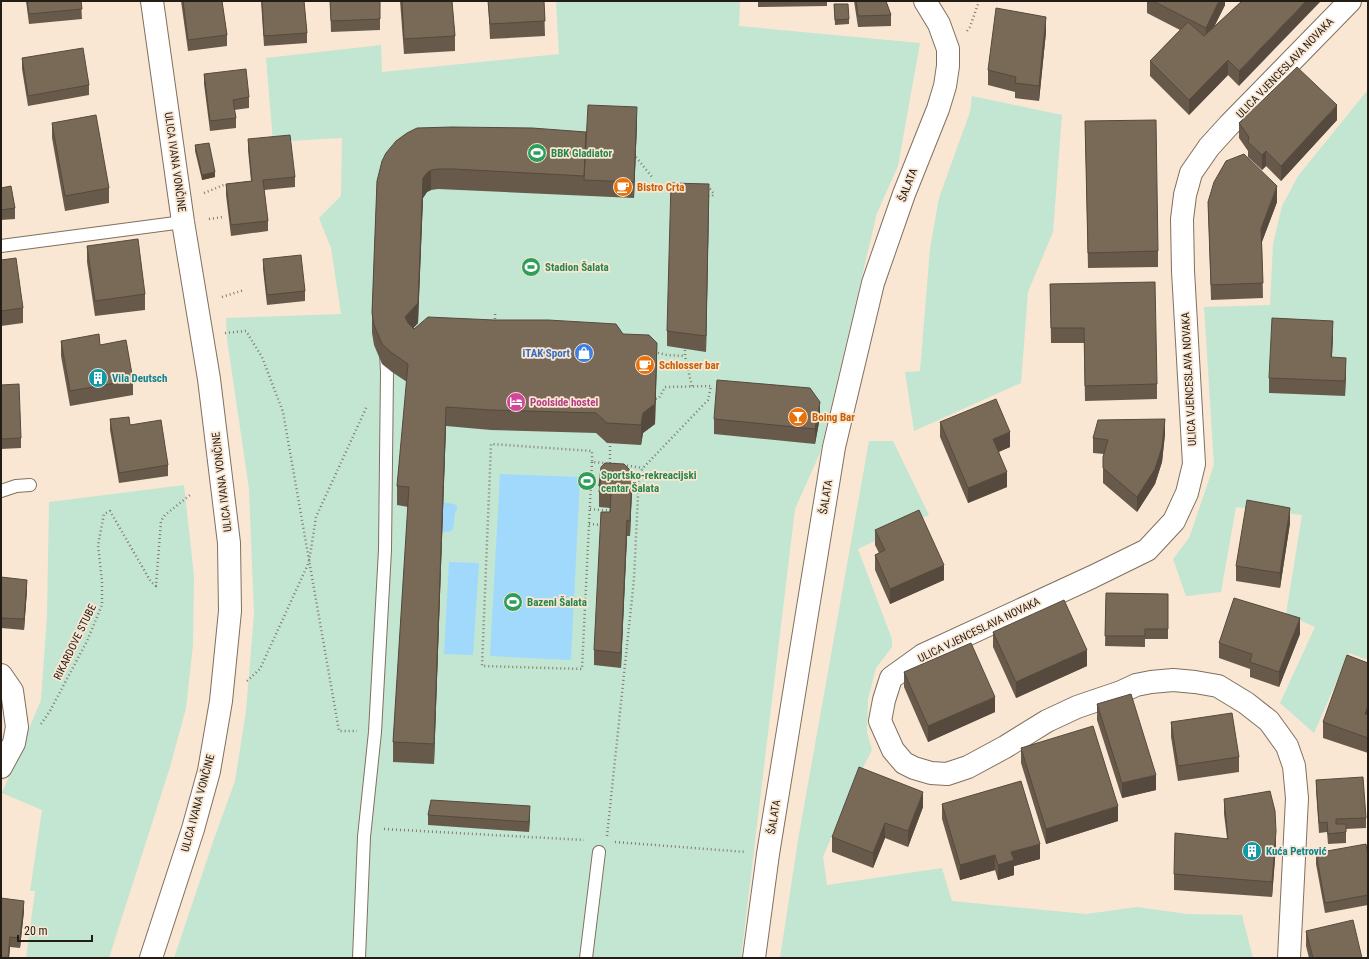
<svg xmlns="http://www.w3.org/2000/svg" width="1369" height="959" font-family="'Roboto Condensed',sans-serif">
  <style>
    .green { fill: #c2e6d1 }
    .water { fill: #a0d9fb }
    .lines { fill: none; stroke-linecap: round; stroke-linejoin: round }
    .lane-casing { stroke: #80705f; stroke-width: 14 }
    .street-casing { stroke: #80705f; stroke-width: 24 }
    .secondary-casing { stroke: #80705f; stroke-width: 24 }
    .path { stroke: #85796c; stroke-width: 2.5; stroke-dasharray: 1 3; stroke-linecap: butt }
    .lane { stroke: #fff; stroke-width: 12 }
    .street { stroke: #fff; stroke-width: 22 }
    .secondary { stroke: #fff; stroke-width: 22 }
    .wall { fill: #685a4b }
    .shaded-wall { fill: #554a3d }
    .building { fill: #796957; stroke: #554a3d }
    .labels { text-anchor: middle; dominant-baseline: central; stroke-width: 3.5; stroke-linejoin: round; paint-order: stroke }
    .street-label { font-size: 11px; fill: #241d16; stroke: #f9e7d3 }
    .leisure-label { font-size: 11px; font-weight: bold; fill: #27864d; stroke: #f9e7d3; text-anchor: start }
    .food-label { font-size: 11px; font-weight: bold; fill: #c56008; stroke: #f9e7d3; text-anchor: start }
    .shop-label { font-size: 11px; font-weight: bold; fill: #366cbe; stroke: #f9e7d3; text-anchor: end }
    .culture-label { font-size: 11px; font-weight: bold; fill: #0d838f; stroke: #f9e7d3; text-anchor: start }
    .hotel-label { font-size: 11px; font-weight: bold; fill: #b23c85; stroke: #f9e7d3; text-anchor: start }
  </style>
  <rect width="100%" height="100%" fill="#f9e7d3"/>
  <path class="green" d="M556 1H740L739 26 920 43 898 166 877 213 820 453 795 509 741 958H174L215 836 235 781 246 711 254 614 249 489 227 339 226 318 341 314 331 248 319 218 341 196 342 138 273 142 266 58 381 45 382 72 559 54Z
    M1366 92 1368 94V660L1349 653 1314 733 1280 703 1315 627 1286 614 1302 515 1236 507 1221 592 1186 596 1173 559 1189 538 1214 465 1204 307 1270 305 1273 244 1282 206 1298 176Z
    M972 96 1062 115 1053 232 1028 292 1021 383 914 431 905 372 920 371 930 248 939 198 970 112Z
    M869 441H893L929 515 858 549 892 639V647L876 668 868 699 867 732 872 750 850 793 823 857 827 885 942 868 952 901 1086 914 1137 907 1187 914 1242 915 1253 958H780L798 840Z
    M184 485 194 576 193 645 186 708 170 767 109 958H26L35 891H30L42 810 2 793 41 700 47 615 49 502Z"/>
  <path class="water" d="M500 474 580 477 571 660 490 656Z
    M432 501 454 504 457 506V510L455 513 453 529 451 531 444 532 428 530Z
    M449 562 479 563 473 655 444 654Z"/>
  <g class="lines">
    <g class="lane-casing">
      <path id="lane" d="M1 246 183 222
        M1 491 16 486 30 485
        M359 958 364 837 375 732 385 550 387 372 386 352
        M586 958 599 852"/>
    </g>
    <g class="street-casing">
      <path id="street" d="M1 675 12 691 17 727 14 743 1 767
        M754 958 768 854 834 447 873 283 904 194 938 109 945 86 948 66V49L939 24 925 1
        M1289 958 1297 798 1294 766 1287 746 1269 721 1246 703 1218 686 1195 682 1173 680 1151 682 1136 685 1121 692 1077 707 1047 721 1005 747 968 767 947 774 931 773 914 768 904 763 893 750 880 721 884 700 891 678 923 655 1092 577 1147 550 1174 521 1187 493 1194 464 1183 271 1182 219 1185 195 1191 173 1209 147 1229 125 1350 1"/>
    </g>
    <g class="secondary-casing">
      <path id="secondary" d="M151 958 193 829 209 771 221 701 230 611 229 543 209 379 183 222 152 1"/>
    </g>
    <path class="path" d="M967 31 970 27 979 1
      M636 157 652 177
      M706 188 710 189 714 194 712 196H707
      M204 193 226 184
      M209 219 223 217
      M222 297 244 290
      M495 323V313
      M225 333 246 331 262 357 283 412 339 731H357
      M685 346V356L692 387
      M654 352 667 355 685 356
      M592 462 582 669 482 666 491 444 592 451V462L616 464
      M610 463V441
      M623 465 643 468
      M590 509 611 511
      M589 524 603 525
      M247 681 260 669 309 562 316 517 367 406
      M41 724 50 711 87 641 102 605V581L98 545 104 514 110 511 151 582 156 586 161 521 165 515 190 495
      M384 829 584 840
      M607 836 634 579 639 474 643 468 708 400 711 386 665 387 659 398 655 399
      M615 842 746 852"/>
    <use href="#lane" class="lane"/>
    <use href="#street" class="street"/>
    <use href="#secondary" class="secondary"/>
  </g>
  <path class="wall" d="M26 1H81L82 19 29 24Z
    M181 1H222L227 35V46L188 51Z
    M261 1H304L307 33V43L264 46Z
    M330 1H380V30L331 32Z
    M400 1H452L455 36V51L404 54Z
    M488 1H544L545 36 490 39Z
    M758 1H827V6L758 7Z
    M854 1H886L891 15V26L858 27Z
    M1147 1H1225V5L1214 27 1242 1 1239 86 1228 75 1189 115 1150 76V61L1180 30 1147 13Z
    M834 4 849 19V24L835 25Z
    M1046 32 1039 101 1015 98V92L988 85V70Z
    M22 58 89 85V95L28 106 22 69Z
    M204 74 249 97V108L234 110 236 118V128L210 131 204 84Z
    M1337 120 1281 181 1266 166 1262 170 1248 157V151L1239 138V123Z
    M1085 121 1158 251V267L1088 268Z
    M637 122 634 198 438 189 431 190 427 192 423 198 418 323 413 328 414 329 623 334 657 362 655 424 643 433 641 445 607 443 596 433 491 430 446 426 434 764 393 762V742L408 507 397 505V486L407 382 392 372 382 364 374 345 372 333V313L377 181 586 132Z
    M52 123 109 188V203L65 211 52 138Z
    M248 139 295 177V187L264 190 268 221V231L231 236 226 195V184L251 181 248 150Z
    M195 145 215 177 202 180 195 151Z
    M1 188 15 208V219L1 220Z
    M709 200 706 352 667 346V331Z
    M1208 202H1277L1262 242 1263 298 1211 300Z
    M87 246 145 294V310L95 316 87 262Z
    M263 259 305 291V301L267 305 263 269Z
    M1 260 23 308V323L1 326Z
    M1050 284 1157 384V399L1085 401 1084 343H1051Z
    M1333 336 1332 357 1346 373 1345 396 1269 393V378Z
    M61 341 100 345 133 380V395L70 406 61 356Z
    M1 385 21 438V448L1 449Z
    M820 417 815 444 714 434V419Z
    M110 419 130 425 168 465V476L119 483 110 430Z
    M940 422 1010 447 999 452 1007 487 968 503 940 437Z
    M1165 434 1162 462 1155 484 1137 512 1103 483V457L1104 454 1093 453V438Z
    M630 474 632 489 630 536H627L621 668 594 665V650L610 508 599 507V492Z
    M1290 523 1280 588 1236 581V566Z
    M875 530 944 580 890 604 875 570V555L879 553 875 545Z
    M1 577 27 590 24 630 1 628Z
    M1106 593 1168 594V639H1145V647L1105 646Z
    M993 632 1087 666 1016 698 993 647Z
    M1300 634 1279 687 1250 677V669L1219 658V643Z
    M1368 663V753L1323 738V722Z
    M904 672 995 712 928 742 904 687Z
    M1097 704 1156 790 1122 798 1097 720Z
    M1171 722 1239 757V772L1178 781 1171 737Z
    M1021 748 1118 821 1046 844 1021 763Z
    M1316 780 1366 818V828L1346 829V843L1328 844 1327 832 1319 833 1316 790Z
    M1224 799 1276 846 1272 897 1174 890V874L1227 838 1224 814Z
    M942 804 1040 859 1014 866V875L998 880 995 870 960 880 942 819Z
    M923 807 908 847 885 838 873 868 832 852V837Z
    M428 815 530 816 529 832 428 825Z
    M1316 853 1368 856V905L1325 913 1316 864Z
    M1 898 24 911 20 948 10 947 9 958H1Z
    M1306 931 1362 958H1309L1306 946Z"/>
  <path class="shaded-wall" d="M1219 1H1225V5L1206 43V28Z
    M1306 1H1321L1239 86V71Z
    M1046 17V32L1039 101V86Z
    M1228 60V75L1189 115V100Z
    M1337 105V120L1281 181V166Z
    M637 107V122L634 198V182Z
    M1266 151V166L1262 170V155Z
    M431 170V190L427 192 423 198 418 323 405 337V317L423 178 427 173Z
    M215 172V177L202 180V175Z
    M709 184V200L706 352V336Z
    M1277 186V202L1261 244V229Z
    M1333 321V336L1331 372V357Z
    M657 343 655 424 643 433 641 445V425Z
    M1346 358V373L1345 396V381Z
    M820 402V417L815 444V429Z
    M446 407V426L434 764V744Z
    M1165 419V434L1162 462 1155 484 1137 512V497Z
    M1010 432V447L993 454V439Z
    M1007 472V487L968 503V488Z
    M632 474V489L630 536V521Z
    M1290 508V523L1280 588V573Z
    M627 520V536L621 668V653Z
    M944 565V580L890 604V589Z
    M27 580V590L24 630V619Z
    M1300 618V634L1279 687V672Z
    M1087 650V666L1016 698V682Z
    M995 697V712L928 742V726Z
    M1368 706V721L1365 714Z
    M1156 775V790L1122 798V783Z
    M923 792V807L908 847V831Z
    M530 806V816L529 832V822Z
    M1118 806V821L1046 844V829Z
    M885 823V838L873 868V853Z
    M1276 831V846L1272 897V882Z
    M1040 844V859L1014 866V875L998 880V865L1011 852Z
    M995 855V870L960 880V865Z
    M24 901V911L20 948V938Z
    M10 937V947L9 958H8Z"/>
  <path class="building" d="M27 1H81L82 9 29 14Z
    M183 1H222L227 35 188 40Z
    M262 1H304L307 33 264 36Z
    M330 1H380V19L331 21Z
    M402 1H452L455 36 404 39Z
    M488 1H544L545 21 490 24Z
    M856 1H886L891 15 858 16Z
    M1153 1H1219L1206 28Z
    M1242 1H1306L1239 71 1228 60 1189 100 1150 61 1188 22 1204 36Z
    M834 4H848L849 19 835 20Z
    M996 8 1046 17 1039 86 1015 83 1016 77 988 70Z
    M83 48 89 85 28 96 22 58Z
    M1297 67 1337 105 1281 166 1266 151 1262 155 1248 142 1249 137 1239 123Z
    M246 69 249 97 233 100 236 118 210 121 204 74Z
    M588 105 637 107 634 182 584 180Z
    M96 115 109 188 65 196 52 123Z
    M1156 120 1158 251 1088 253 1085 121Z
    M452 127 532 128 586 132 584 176 453 169H438L431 170 427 173 423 178 418 303 405 317 408 323 414 329 428 317 494 320H548L616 324 623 334 649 335 657 343 655 404 643 413 641 425 607 423 596 413 491 410 446 407 434 744 393 742 409 487 397 486 408 364 392 353 382 344 374 325 372 313 377 181 382 161 386 153 396 141 407 133 417 128Z
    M290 135 295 177 263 180 268 221 231 225 226 184 252 181 248 139Z
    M209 143 215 172 202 175 195 145Z
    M1244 154 1277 186 1261 229 1263 283 1211 285 1208 202 1214 182 1226 161Z
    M671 183 709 184 706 336 667 331Z
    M11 186 15 208 1 210V188Z
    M138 239 145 294 95 301 87 246Z
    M301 255 305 291 267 295 263 259Z
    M16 258 23 308 1 311V260Z
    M1155 282 1157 384 1085 386 1084 328H1051L1050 284Z
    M1272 318 1333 321 1331 357 1346 358 1345 381 1269 378Z
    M99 334 100 345 126 340 133 380 70 391 61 341Z
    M717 380 810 388 820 402 815 429 714 419Z
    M19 384 21 438 1 439V385Z
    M996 399 1010 432 993 439 1007 472 968 488 940 422Z
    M129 417 130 425 161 420 168 465 119 473 110 419Z
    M1165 419 1162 447 1155 469 1137 497 1103 468V457L1108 440 1093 438 1098 420Z
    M605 463 624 464 630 470 629 474 609 472V477L601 476 599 486 601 467Z
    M609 472 632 474 630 521 627 520 621 653 594 650 601 512H610L611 493 599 492 601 476 609 477Z
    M1247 500 1290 508 1280 573 1236 566Z
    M919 510 944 565 890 589 875 555 885 550 875 530Z
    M1 577 27 580 24 619 1 618Z
    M1106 593 1168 594V629H1145V636H1105Z
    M1234 598 1300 618 1279 672 1250 662 1252 654 1219 643Z
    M1064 600 1087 650 1016 682 993 632Z
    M971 643 995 697 928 726 904 672Z
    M1347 655 1368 663V706L1365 714 1368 715V738L1323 722Z
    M1131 694 1156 775 1122 783 1097 704Z
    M1232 713 1239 757 1178 766 1171 722Z
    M1093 726 1118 806 1046 829 1021 748Z
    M859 767 923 792 908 831 885 823 873 853 832 837Z
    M1363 777 1366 818 1336 819V824H1346V832L1328 834 1327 822 1319 823 1316 780Z
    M1021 781 1040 844 1011 852 1014 860 998 865 995 855 960 865 942 804Z
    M1270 791 1275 811 1276 831 1272 882 1174 874 1175 833 1228 839 1224 799Z
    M431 800 530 806 529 822 428 815Z
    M1366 844 1368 856V895L1325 903 1316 853Z
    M1 898 24 901 20 938 10 937 8 958H1Z
    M1353 920 1362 958H1313L1306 931Z"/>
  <defs>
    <g id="stadium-disc" transform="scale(1)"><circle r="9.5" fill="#2e9e5b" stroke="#f9e7d3"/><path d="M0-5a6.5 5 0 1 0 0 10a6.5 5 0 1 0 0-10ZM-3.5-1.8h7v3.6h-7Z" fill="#fff"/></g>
    <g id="cafe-disc" transform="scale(1)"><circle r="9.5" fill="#e8710a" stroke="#f9e7d3"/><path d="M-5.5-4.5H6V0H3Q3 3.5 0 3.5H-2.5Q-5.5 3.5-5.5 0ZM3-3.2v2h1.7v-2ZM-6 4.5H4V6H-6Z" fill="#fff"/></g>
    <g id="shop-disc" transform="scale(1)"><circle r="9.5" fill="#3f7fe0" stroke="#f9e7d3"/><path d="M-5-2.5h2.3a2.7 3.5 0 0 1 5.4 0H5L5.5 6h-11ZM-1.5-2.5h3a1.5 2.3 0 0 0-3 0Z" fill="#fff"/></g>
    <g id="building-disc" transform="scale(1)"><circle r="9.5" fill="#0f9aa8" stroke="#f9e7d3"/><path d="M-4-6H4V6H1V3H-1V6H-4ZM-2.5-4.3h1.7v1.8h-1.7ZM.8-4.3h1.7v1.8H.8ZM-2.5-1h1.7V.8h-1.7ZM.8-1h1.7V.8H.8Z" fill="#fff"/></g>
    <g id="hotel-disc" transform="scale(1)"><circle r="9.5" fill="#d1479c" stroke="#f9e7d3"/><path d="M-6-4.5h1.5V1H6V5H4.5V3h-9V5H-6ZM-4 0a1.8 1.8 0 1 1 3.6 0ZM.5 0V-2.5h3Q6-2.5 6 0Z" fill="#fff"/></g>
    <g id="bar-disc" transform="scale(1)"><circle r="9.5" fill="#e8710a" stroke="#f9e7d3"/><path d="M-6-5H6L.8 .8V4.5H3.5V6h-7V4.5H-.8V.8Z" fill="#fff"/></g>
  </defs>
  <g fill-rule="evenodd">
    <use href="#stadium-disc" x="537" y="153"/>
    <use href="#cafe-disc" x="623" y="187"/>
    <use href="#stadium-disc" x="531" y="267"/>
    <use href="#shop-disc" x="584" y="353"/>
    <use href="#cafe-disc" x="645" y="365"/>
    <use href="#building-disc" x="98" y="378"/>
    <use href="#hotel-disc" x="516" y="402"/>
    <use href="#bar-disc" x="798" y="417"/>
    <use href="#stadium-disc" x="587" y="481"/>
    <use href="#stadium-disc" x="513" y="602"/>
    <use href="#building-disc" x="1252" y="851"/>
  </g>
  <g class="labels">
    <g class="street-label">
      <text transform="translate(1285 68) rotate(-46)">ULICA VJENCESLAVA NOVAKA</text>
      <text transform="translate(175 162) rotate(82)">ULICA IVANA VONČINE</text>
      <text transform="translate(908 185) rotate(-69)">ŠALATA</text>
      <text transform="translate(1189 379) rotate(-93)">ULICA VJENCESLAVA NOVAKA</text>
      <text transform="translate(222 482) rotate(-97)">ULICA IVANA VONČINE</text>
      <text transform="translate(826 497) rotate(-81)">ŠALATA</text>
      <text transform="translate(979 630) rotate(-26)">ULICA VJENCESLAVA NOVAKA</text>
      <text transform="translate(75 642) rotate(-64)">RIKARDOVE STUBE</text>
      <text transform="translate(198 803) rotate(-75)">ULICA IVANA VONČINE</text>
      <text transform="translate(774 817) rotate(-81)">ŠALATA</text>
    </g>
    <g class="leisure-label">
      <text x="551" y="153">BBK Gladiator</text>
      <text x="545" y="267">Stadion Šalata</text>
      <text x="601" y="475">Sportsko-rekreacijski<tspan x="601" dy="13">centar Šalata</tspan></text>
      <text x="527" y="602">Bazeni Šalata</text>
    </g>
    <g class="food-label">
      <text x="637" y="187">Bistro Crta</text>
      <text x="659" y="365">Schlosser bar</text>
      <text x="812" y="417">Boing Bar</text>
    </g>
    <g class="shop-label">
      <text x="570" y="353">iTAK Sport</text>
    </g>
    <g class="culture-label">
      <text x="112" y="378">Vila Deutsch</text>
      <text x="1266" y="851">Kuća Petrović</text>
    </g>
    <g class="hotel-label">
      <text x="530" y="402">Poolside hostel</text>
    </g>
  </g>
  <rect width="1369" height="959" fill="none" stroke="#241d16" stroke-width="4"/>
  <path d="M18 935v6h74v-6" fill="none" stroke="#241d16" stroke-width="2"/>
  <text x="24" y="935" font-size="12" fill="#241d16" stroke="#f9e7d3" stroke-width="3" paint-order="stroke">20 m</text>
</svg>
